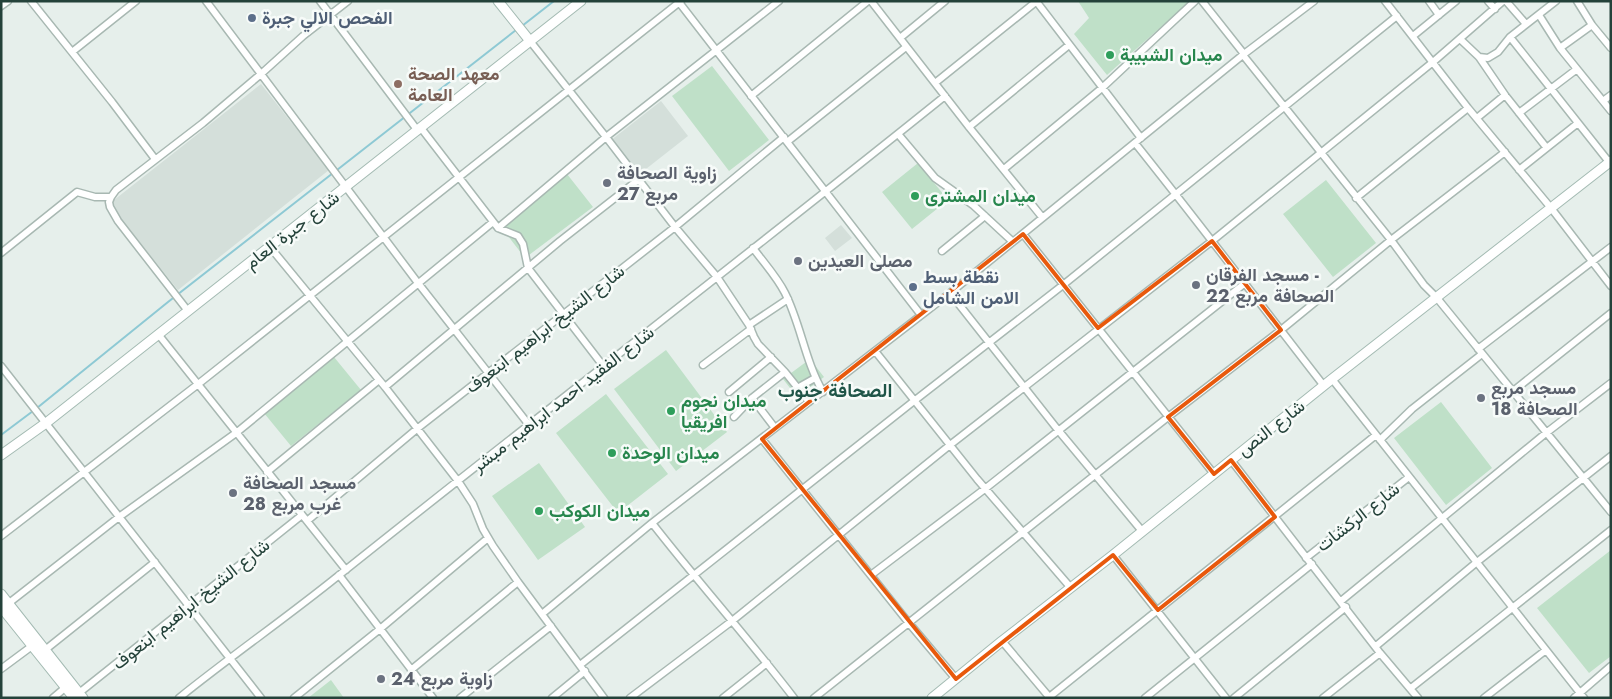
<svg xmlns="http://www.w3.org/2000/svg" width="1612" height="699" font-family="Jost,Vazirmatn,sans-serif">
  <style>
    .built { fill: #d4dfda }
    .green { fill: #bfe0c8 }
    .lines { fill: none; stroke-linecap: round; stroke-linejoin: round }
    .stream { stroke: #8ec9d4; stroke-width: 2 }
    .street-casing { stroke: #a8b8b2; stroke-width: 9 }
    .secondary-casing { stroke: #a4bbb3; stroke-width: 11 }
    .street { stroke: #fff; stroke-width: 6 }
    .secondary { stroke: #fff; stroke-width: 9 }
    .marked { fill: none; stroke: #e8590c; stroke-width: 4; stroke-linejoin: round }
    .service-dot { fill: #5c6f8a; stroke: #f7fbf9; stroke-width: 2 }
    .leisure-dot { fill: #2e9e5b; stroke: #f7fbf9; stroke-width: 2 }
    .education-dot { fill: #8d6e63; stroke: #f7fbf9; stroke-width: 2 }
    .worship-dot { fill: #6b7280; stroke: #f7fbf9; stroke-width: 2 }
    .labels { text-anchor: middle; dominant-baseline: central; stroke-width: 5; stroke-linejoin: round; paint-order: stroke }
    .service-label { font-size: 18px; font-weight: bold; fill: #4e5e75; stroke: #f7fbf9; text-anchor: start }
    .leisure-label { font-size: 18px; font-weight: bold; fill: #27864d; stroke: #f7fbf9; text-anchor: start }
    .education-label { font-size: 18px; font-weight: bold; fill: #785e54; stroke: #f7fbf9; text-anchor: start }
    .worship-label { font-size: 18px; font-weight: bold; fill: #5b616d; stroke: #f7fbf9; text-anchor: start }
    .street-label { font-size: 18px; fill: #24423a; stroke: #f7fbf9 }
    .neighbourhood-label { font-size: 19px; font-weight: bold; fill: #1f5548; stroke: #f7fbf9 }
  </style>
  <rect width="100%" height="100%" fill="#e6efeb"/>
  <path class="built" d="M261 84 329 170 178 290 109 204Z
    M661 101 688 136 637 176 610 141Z
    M841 225 852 238 835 251 825 238Z"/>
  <path class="green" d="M1078 1H1190L1107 75 1074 34 1089 18Z
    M712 66 769 140 729 171 672 96Z
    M918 163 948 200 912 229 882 192Z
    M567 174 593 207 525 258 501 227Z
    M1326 180 1376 243 1333 277 1283 214Z
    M666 350 727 432 676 471 614 389Z
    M334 357 361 390 291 446 264 413Z
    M810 359 824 377 797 397 783 379Z
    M606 394 668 474 618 513 556 433Z
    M1441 402 1492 468 1446 505 1394 438Z
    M539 463 585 527 538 560 492 496Z
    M1611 550V656L1589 673 1537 608Z
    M331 680 344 698H308Z"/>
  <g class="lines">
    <path class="stream" d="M522 26 554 1
      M337 170 516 30
      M37 408 168 302 333 173
      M1 435 33 411"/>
    <g class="street-casing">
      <path id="street" d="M31 1 112 102 155 159
        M206 1 418 283 529 425
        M320 1 418 131
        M678 1 921 315
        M871 1 969 127 1042 217
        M1036 1 1141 138
        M1202 1 1244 54
        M1385 1 1468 108 1551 208 1611 286
        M1429 1 1439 15
        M1488 1 1495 9
        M1506 1 1526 24
        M1577 1 1592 25 1611 48
        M1 6 8 1
        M1539 15 1560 48 1611 111
        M1413 36 1456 1
        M1510 37 1609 162
        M900 38 945 1
        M1460 39 1479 57 1505 95 1546 147
        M530 41 606 137 675 227 717 277 749 325 754 337 758 344 785 372 809 402
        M1560 48 1592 25
        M72 52 136 1
        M1243 55 1391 240 1424 285 1437 298 1611 512
        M1479 57 1488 58 1498 52 1510 37 1556 1
        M935 83 1037 1
        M751 96 868 1
        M1603 101 1611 95
        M1519 113 1577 69
        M1477 118 1505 95
        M969 127 1069 45
        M421 128 498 228 518 236 523 244 528 268 604 367
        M898 134 935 178 973 205 1013 242
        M787 142 906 47
        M1135 143C1199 223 1261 305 1324 386
        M1004 169 1102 88 1195 1
        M1519 170 1578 123
        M1356 198 1468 108
        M498 228 606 137 779 1
        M1023 234 1214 474
        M270 247 385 387 458 481 473 504 483 529 493 546 518 582 604 698
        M753 248C764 263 777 277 785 293 801 325 805 361 823 392
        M942 251 985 216
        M1 253 77 192 95 197H111
        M950 293 1058 430 1142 531
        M188 311 118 221 110 207 109 202 111 197 116 190 203 123 261 74 303 36 348 1
        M749 325 788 299
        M158 334 346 570
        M1478 349 1611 247
        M875 351 977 479 1071 588
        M703 365 751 329
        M1 366 261 698
        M1332 379 1584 698
        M385 387 560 241 638 180
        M799 387 815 378
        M729 392 771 357
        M1512 392 1611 313
        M752 398 775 428
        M734 417 752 398 785 372
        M762 439 908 622 956 679
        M1380 440 1412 409 1482 354
        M1231 460 1380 653 1418 698
        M267 472 379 380
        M307 521 418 428 675 227 784 137
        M652 523C698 582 748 638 794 698
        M1 536 197 385 681 1
        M1113 555 1226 698
        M1306 558 1409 477
        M339 575 433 698
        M871 575 986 488 1244 284
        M1341 601 1546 433 1611 383
        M9 603 119 517 236 433 493 222
        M542 614 652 523 950 293 1244 54 1314 1
        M1002 641 1050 698
        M1376 646 1477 562 1611 456
        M45 650 155 562
        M580 665 914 401 1063 285 1397 16
        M1 669 32 646
        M411 670 518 582
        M1411 688 1611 530
        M79 693 302 515
        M53 698 66 687
        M179 698C231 656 286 618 338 576 539 415 744 258 945 96
        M294 698 380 629 488 538
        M460 698 551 626
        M552 698 585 671
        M630 698 732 621 950 445 1212 241 1433 62 1503 1
        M723 698 767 663
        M814 698 1168 417 1281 330 1391 240 1505 152
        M1048 698 1376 435
        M1145 698 1312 564
        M1234 698 1346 607
        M1323 698 1380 653
        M1484 698 1546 650
        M1574 698 1611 666"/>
    </g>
    <g class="secondary-casing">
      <path id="secondary" d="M498 1 530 41
        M1 455 46 423 188 311 581 1
        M1 594 83 698
        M1 607 74 698
        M932 698 1002 641 1113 555 1332 379 1611 161"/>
    </g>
    <use href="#street" class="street"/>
    <use href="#secondary" class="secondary"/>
  </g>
  <path class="marked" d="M1023 234 1098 328 1212 241 1281 330 1168 417 1214 474 1231 460 1275 517 1158 610 1113 555 956 679 762 439Z"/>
  <g class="service-dot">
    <circle cx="252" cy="18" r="5"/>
    <circle cx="913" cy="287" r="5"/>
  </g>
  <g class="leisure-dot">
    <circle cx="1110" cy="55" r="5"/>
    <circle cx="915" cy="196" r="5"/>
    <circle cx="671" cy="411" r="5"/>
    <circle cx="612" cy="453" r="5"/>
    <circle cx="539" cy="511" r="5"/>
  </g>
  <circle class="education-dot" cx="398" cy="84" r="5"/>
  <g class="worship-dot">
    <circle cx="607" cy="183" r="5"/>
    <circle cx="798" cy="261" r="5"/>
    <circle cx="1196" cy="285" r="5"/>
    <circle cx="1481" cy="398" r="5"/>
    <circle cx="233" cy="493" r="5"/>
    <circle cx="381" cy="679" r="5"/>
  </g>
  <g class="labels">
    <g class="service-label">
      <text x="262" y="18">الفحص الالي جبرة</text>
      <text x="923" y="277">نقطة بسط<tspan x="923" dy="21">الامن الشامل</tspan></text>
    </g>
    <g class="leisure-label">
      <text x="1120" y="55">ميدان الشبيبة</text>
      <text x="925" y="196">ميدان المشترى</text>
      <text x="681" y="401">ميدان نجوم<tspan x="681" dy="21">افريقيا</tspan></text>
      <text x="622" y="453">ميدان الوحدة</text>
      <text x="549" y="511">ميدان الكوكب</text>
    </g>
    <g class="education-label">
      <text x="408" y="74">معهد الصحة<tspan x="408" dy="21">العامة</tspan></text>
    </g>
    <g class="worship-label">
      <text x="617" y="173">زاوية الصحافة<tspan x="617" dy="21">مربع 27</tspan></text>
      <text x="808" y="261">مصلى العيدين</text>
      <text x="1206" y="275">مسجد الفرقان -<tspan x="1206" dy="21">الصحافة مربع 22</tspan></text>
      <text x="1491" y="388">مسجد مربع<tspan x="1491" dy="21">18 الصحافة</tspan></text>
      <text x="243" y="483">مسجد الصحافة<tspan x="243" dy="21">غرب مربع 28</tspan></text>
      <text x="391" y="679">زاوية مربع 24</text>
    </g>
    <g class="street-label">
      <text transform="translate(292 230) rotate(-38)">شارع جبرة العام</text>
      <text transform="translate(545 329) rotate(-38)">شارع الشيخ ابراهيم ابنعوف</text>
      <text transform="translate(563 399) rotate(-38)">شارع الفقيد احمد ابراهيم مبشر</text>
      <text transform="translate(1271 428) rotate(-38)">شارع النص</text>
      <text transform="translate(1358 517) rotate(-38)">شارع الركشات</text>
      <text transform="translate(191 604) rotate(-39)">شارع الشيخ ابراهيم ابنعوف</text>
    </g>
    <g class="neighbourhood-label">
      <text x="835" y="390">الصحافة جنوب</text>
    </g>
  </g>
  <rect width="1612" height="699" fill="none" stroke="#24423a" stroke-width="5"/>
</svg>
